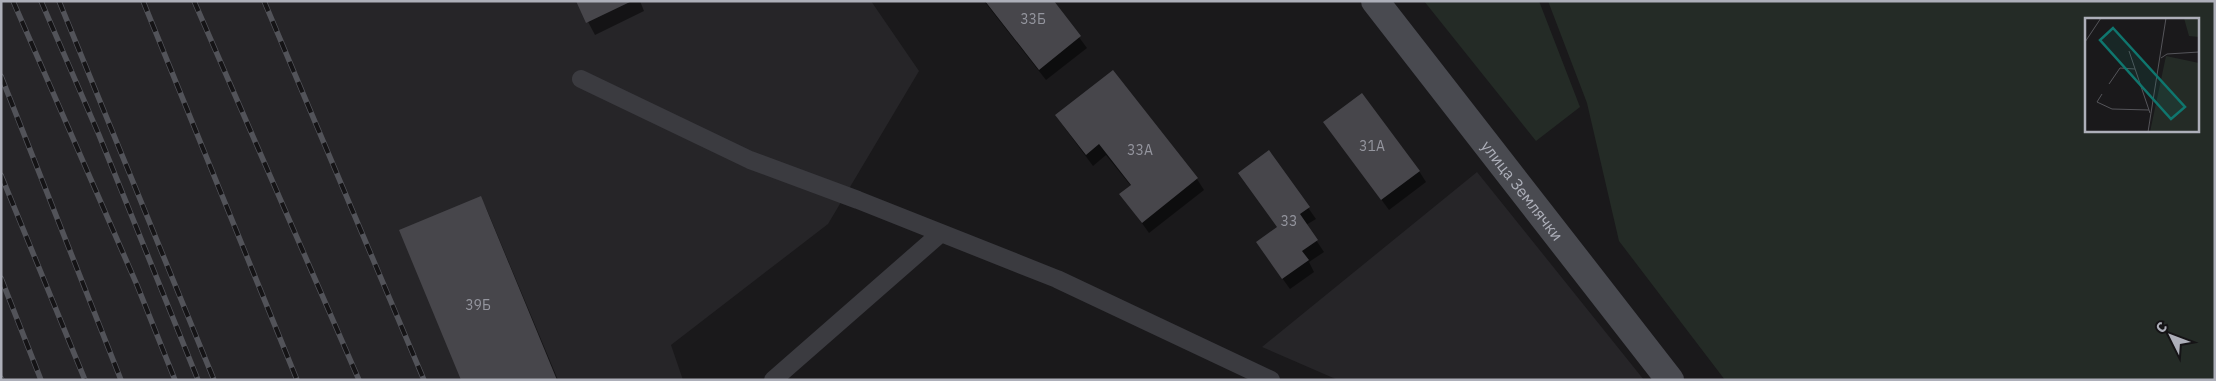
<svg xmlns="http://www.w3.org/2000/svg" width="2216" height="381" font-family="'IBM Plex Sans',sans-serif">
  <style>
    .built { fill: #262528 }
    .green { fill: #242b26; fill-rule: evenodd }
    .shadow { fill: #0007 }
    .building { fill: #47464b }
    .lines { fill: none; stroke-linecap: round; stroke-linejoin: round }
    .lane { stroke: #3b3b40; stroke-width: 18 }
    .secondary { stroke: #494a50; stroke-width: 28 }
    .rail-casing { stroke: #525359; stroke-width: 5.5 }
    .rail { stroke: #151416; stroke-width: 4; stroke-dasharray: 11; stroke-linecap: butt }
    .labels { text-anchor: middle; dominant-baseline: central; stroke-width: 4; stroke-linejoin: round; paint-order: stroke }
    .number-label { font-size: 14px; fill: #94959e }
    .street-label { font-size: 16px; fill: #adafb9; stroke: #151416 }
    .inset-road { fill: none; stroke: #55555a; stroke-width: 1 }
    .view { fill: #0f766e; fill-opacity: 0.15; stroke: #0f766e; stroke-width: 2.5 }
    .inset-edge { fill: none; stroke: #adafb9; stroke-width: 2.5 }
  </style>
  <rect width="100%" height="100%" fill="#1a191b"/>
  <path class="built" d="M1 1H871L919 71 828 224 671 345 683 380H1Z
    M1477 172 1644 380H1338L1262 347Z"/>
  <path class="green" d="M1424 1H1539L1580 107 1536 141Z
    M1548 1H2215V380H1725L1619 241 1587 103ZM2086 19H2197V130H2086Z"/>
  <path class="shadow" d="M577 1H640L644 11 595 35Z
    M984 1H1052L1087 48 1046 80Z
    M1113 72 1197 179 1204 190 1149 233 1121 194 1131 186 1106 155 1093 166 1056 116Z
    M1325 123 1419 171 1426 182 1389 210Z
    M1269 152 1316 219 1306 225 1324 252 1309 262 1314 272 1290 289 1264 253 1278 228Z
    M480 197 487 210 558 380H463Z"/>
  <path class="building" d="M576 1H632L586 23Z
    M985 1H1054L1081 36 1039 70Z
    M1113 70 1198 178 1142 223 1119 194 1131 185 1099 144 1086 155 1055 115Z
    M1362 93 1420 171 1381 200 1323 122Z
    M1269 150 1310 207 1300 214 1318 240 1302 251 1309 260 1282 279 1256 242 1277 227 1238 173Z
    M481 196 557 380H461L399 230Z"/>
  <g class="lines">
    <path class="lane" d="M581 79 750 160 858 200 1057 279 1271 380
      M773 380 941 233"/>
    <path class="secondary" id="s1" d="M1375 1 1670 380"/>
    <g class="rail-casing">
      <path id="rail" d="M13 1 137 285 175 380
        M41 1 99 135 198 380
        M59 1 214 380
        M143 1 297 380
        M194 1 359 380
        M264 1 424 380
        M1 76 121 380
        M1 175 85 380
        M1 278 41 380
        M1 378 2 380"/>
    </g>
    <use href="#rail" class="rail"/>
  </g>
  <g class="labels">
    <g class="number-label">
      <text x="1033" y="19">33Б</text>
      <text x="1372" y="146">31А</text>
      <text x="1140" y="150">33А</text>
      <text x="1289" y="221">33</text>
      <text x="478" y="305">39Б</text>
    </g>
    <g class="street-label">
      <text stroke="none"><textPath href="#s1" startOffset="240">улица Землячки</textPath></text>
    </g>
  </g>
  <g transform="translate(2085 18)">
    <rect width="114" height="114" fill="#1a191b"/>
    <path d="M99 0H114V19L104 18ZM81 38 114 45V114H65Z" fill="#242b26"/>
    <path class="inset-road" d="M0 24 16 0M44 33 65 95M76 40 82 36 114 34M24 66 35 50 50 51M17 76 12 84 27 91 64 92M63 114 81 0"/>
    <path class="view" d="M28 10 100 89 86 101 15 22Z"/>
    <rect width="114" height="114" class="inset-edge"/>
  </g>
  <rect width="2216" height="381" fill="none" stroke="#adafb9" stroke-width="5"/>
  <g transform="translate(2171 336) rotate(312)" stroke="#151416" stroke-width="4" paint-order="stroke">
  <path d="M0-4L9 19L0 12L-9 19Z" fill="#adafb9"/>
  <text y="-8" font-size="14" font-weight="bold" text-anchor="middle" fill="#adafb9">С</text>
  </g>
</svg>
